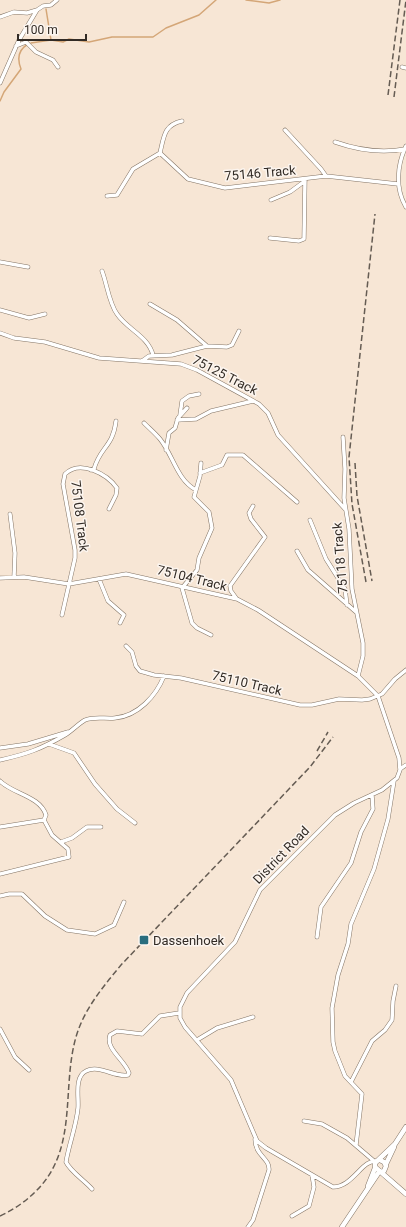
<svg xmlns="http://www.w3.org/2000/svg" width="406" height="1227" font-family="Roboto,sans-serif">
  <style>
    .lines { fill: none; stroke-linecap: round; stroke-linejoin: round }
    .stream { stroke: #d4a677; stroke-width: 1.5 }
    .minor-casing { stroke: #847566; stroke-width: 4.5 }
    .tertiary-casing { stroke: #847566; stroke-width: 5.5 }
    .minor { stroke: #fff; stroke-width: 3.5 }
    .tertiary { stroke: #fff; stroke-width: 4.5 }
    .rail { stroke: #655c53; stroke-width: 1.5; stroke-dasharray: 6 3; stroke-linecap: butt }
    .poi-dot { fill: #296d7e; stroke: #fcf5ef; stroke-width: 1.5 }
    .labels { text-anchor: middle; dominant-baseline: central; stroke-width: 3; stroke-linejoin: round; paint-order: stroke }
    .street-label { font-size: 13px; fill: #322b25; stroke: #fcf5ef }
    .poi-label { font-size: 13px; fill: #322b25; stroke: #fcf5ef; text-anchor: start }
  </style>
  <rect width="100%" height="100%" fill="#f7e6d5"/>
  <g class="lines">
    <path class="stream" d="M246 0 269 3 280 0
      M46 9 51 40
      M31 43 51 40 63 42 69 39 89 42 112 37H153L166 28 199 15 216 0
      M0 101 4 92 21 69C17 59 18 50 28 44"/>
    <g class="minor-casing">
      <path id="minor" d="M0 17 14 12 27 13 37 10
        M16 46 26 42 36 52 53 60 58 67
        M402 67 406 68
        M0 83 19 40 37 10 43 6 51 5 57 0
        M285 130 321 169 326 176
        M335 142C358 150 380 154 405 149
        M406 146C397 165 395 189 406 207
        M160 153C164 136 164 125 182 121
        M107 196 117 195 133 169 160 153 188 179 225 188 326 176 398 184
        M271 200 290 192 305 181
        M270 238 299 241 304 239 305 179
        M0 262 28 267
        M102 271C107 284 109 303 117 314 128 330 148 336 153 355
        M150 304 177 320 207 346
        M0 310 29 318 45 314
        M0 333 14 338 45 342 99 358 181 364 197 370 259 404 268 413 278 435 345 509
        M142 361 149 356 172 355 207 346 227 347 232 345 239 331
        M180 415 182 401 189 396 199 394
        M177 420 196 419 211 411 253 401
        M144 423C149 428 155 433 160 439 173 455 177 480 196 490
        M343 437 345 469 344 498 349 529 352 589 363 643V656L358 676
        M166 450 169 433 175 428 178 418 187 408
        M201 463 200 476 194 497 209 512 212 528 199 558 197 570 182 588 192 623 197 628 211 635
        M91 470 94 469C100 447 113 447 116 421
        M200 473 222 465 227 455H243L297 502
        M10 514 15 553 14 577
        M310 520 326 559 345 589 347 605
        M297 551 308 570 356 612
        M0 578 24 577 69 584 126 574 237 599 258 610 358 676 378 696 399 758 400 770 397 778 382 790 354 803 335 815 260 890 235 942 187 993 180 1007V1018L185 1027 231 1080 257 1141 266 1148 333 1187C353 1187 362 1159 377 1161
        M99 579 108 601 124 615 120 623
        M236 598 231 591 230 586 265 537 251 519 249 513 253 506
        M62 615 75 558V550L63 484 65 474C80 459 107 474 117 488L116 495 109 509
        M126 646 132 652 136 666 140 671 154 675 181 678 300 705H312L339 699 362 700 370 699 382 694 395 679 406 670
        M49 744 74 753 95 784 117 809 135 823
        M0 748 28 744 68 732
        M0 760C27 754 41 749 65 735 72 731 78 724 85 720 95 716 105 719 115 718 138 716 156 696 164 676
        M400 769 406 765
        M0 781C13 794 40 796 46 815L44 820 0 827
        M61 842 72 838 87 827H101
        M0 874 69 857 68 849 52 835 44 820
        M0 896 9 894H22L45 916 67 930 95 934 114 925 124 902
        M317 937 321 907 351 863 361 832 373 809 372 795
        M0 1029 15 1057 29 1070
        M197 1040 217 1028 253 1017
        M351 1082 372 1041 385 1030 392 1020 393 1001 396 986
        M304 1121 322 1124 347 1138 374 1161
        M356 1145 362 1094 345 1076 335 1051 333 1042 332 1008 338 975 348 944 351 924 374 869 388 819 394 781
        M92 1189C85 1181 70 1171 66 1162 69 1144 76 1127 78 1108 79 1097 74 1077 86 1071 99 1064 115 1078 128 1075L129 1073C125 1060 105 1049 110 1035L117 1031 142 1034 160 1016 179 1013
        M292 1216 309 1206 314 1187 312 1175
        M248 1227 253 1220 269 1170C270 1158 255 1156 255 1139"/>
    </g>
    <g class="tertiary-casing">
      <path id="tertiary" d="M406 1127 395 1144 375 1163V1167L406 1194
        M380 1160 384 1162 386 1166 384 1171 381 1172
        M386 1164 394 1147
        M368 1186 375 1168
        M342 1227 379 1172"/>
    </g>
    <use href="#minor" class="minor"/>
    <use href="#tertiary" class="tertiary"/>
    <path class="rail" d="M388 95 400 0
      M394 97 406 0
      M355 463 357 496 372 581
      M366 582 352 504 349 457 375 214
      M317 751 328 732
      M0 1216C13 1210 25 1202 35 1192 79 1150 61 1089 76 1037 84 1009 103 987 121 965L310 767 333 737"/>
  </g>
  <rect class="poi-dot" x="139" y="935" width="10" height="10" rx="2"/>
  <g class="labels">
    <g class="street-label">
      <text transform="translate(260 173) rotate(-5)">75146 Track</text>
      <text transform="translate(225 375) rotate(27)">75125 Track</text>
      <text transform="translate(80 516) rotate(83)">75108 Track</text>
      <text transform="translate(340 558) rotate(-95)">75118 Track</text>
      <text transform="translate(192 578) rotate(14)">75104 Track</text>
      <text transform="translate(247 683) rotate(13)">75110 Track</text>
      <text transform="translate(281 855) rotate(-46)">District Road</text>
    </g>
    <g class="poi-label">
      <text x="153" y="940">Dassenhoek</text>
    </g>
  </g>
  <path d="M18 34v6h68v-6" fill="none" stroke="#322b25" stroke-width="2"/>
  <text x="24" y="34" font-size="12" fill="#322b25" stroke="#fcf5ef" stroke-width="3" paint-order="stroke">100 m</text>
</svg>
